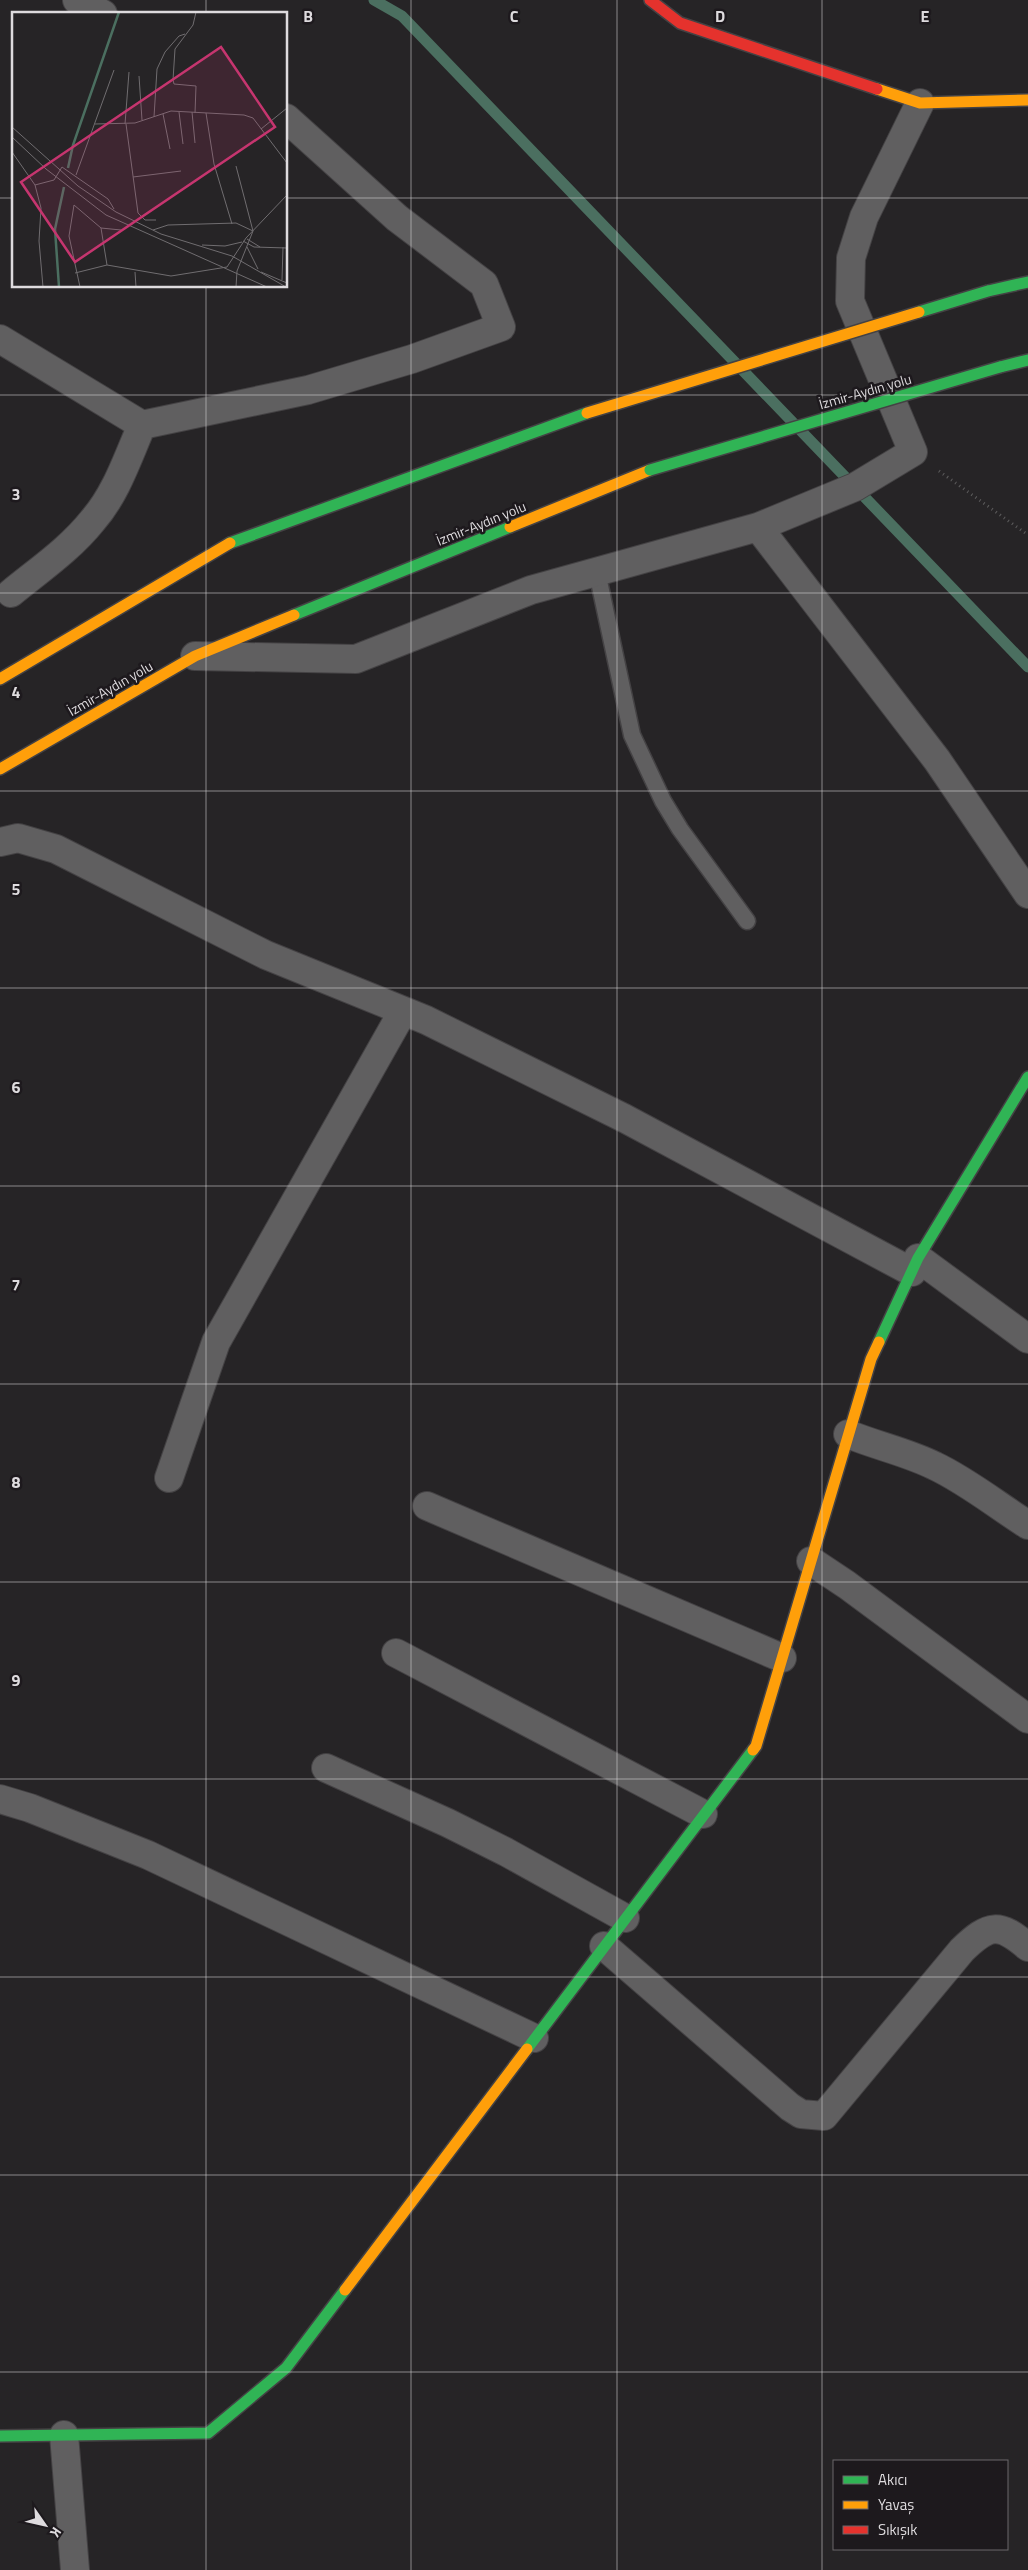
<svg xmlns="http://www.w3.org/2000/svg" width="1028" height="2570" font-family="'Titillium Web',sans-serif">
  <style>
    .lines { fill: none; stroke-linecap: round; stroke-linejoin: round }
    .stream { stroke: #4b6f60; stroke-width: 11 }
    .lane-casing { stroke: #444244; stroke-width: 19 }
    .street-casing { stroke: #444244; stroke-width: 30 }
    .fast-casing { stroke: #444244; stroke-width: 14 }
    .slow-casing { stroke: #444244; stroke-width: 14 }
    .jam-casing { stroke: #444244; stroke-width: 14 }
    .path { stroke: #5e5d5e; stroke-width: 3; stroke-dasharray: 1 4; stroke-linecap: butt }
    .lane { stroke: #605f60; stroke-width: 16 }
    .street { stroke: #605f60; stroke-width: 28 }
    .fast { stroke: #30b455; stroke-width: 11 }
    .slow { stroke: #ff9f0a; stroke-width: 11 }
    .jam { stroke: #e5322d; stroke-width: 11 }
    .fast-bridge-casing { stroke: #444244; stroke-width: 14; stroke-linecap: butt }
    .slow-bridge-casing { stroke: #444244; stroke-width: 14; stroke-linecap: butt }
    .fast-bridge { stroke: #30b455; stroke-width: 11 }
    .slow-bridge { stroke: #ff9f0a; stroke-width: 11 }
    .grid { fill: none; stroke: #dedbde; stroke-width: 1; stroke-opacity: 0.55 }
    .labels { text-anchor: middle; dominant-baseline: central; stroke-width: 5; stroke-linejoin: round; paint-order: stroke }
    .street-label { font-size: 14px; fill: #dedbde; stroke: #1d191d }
    .inset-river { fill: none; stroke: #4b6f60; stroke-width: 2.5 }
    .inset-road { fill: none; stroke: #706d70; stroke-width: 1 }
    .view { fill: #c6356f; fill-opacity: 0.15; stroke: #c6356f; stroke-width: 2.5 }
    .inset-edge { fill: none; stroke: #dedbde; stroke-width: 2.5 }
    .grid-label { font-size: 16px; text-anchor: middle; font-weight: bold; fill: #dedbde; stroke: #1d191d; stroke-width: 5; stroke-linejoin: round; paint-order: stroke }
  </style>
  <rect width="100%" height="100%" fill="#262426"/>
  <g class="lines">
    <path class="stream" d="M374 0 402 16 1028 667"/>
    <g class="lane-casing">
      <path id="lane" d="M597 572 632 735 663 801 680 829 747 921"/>
    </g>
    <g class="street-casing">
      <path id="street" d="M77 0 103 14
        M0 339 142 425 308 390 412 359 501 327 484 284 397 218 286 118
        M758 527 937 760 1028 894
        M11 593C39 570 70 549 93 520 116 494 128 457 142 425
        M195 656 356 659 531 590 758 527 855 487 913 452 850 301 851 258 864 217 920 103
        M0 842 18 838 56 849 266 955 426 1020 624 1118 912 1272
        M918 1258 1028 1339
        M848 1434C877 1446 907 1452 935 1466 967 1481 998 1506 1028 1525
        M169 1478 216 1342 403 1011
        M427 1506 782 1658
        M811 1561 847 1585 1028 1719
        M396 1653 703 1814
        M326 1768 448 1823 506 1852 625 1918
        M0 1799 30 1808 148 1855 534 2038
        M604 1946 790 2107 801 2114 824 2116 962 1950C989 1924 999 1922 1028 1947
        M64 2435 75 2570"/>
    </g>
    <g class="fast-casing">
      <path id="fast" d="M988 291 1028 282
        M1000 367 1028 360
        M230 543 587 413
        M294 615 510 527
        M879 1342 918 1258 1028 1077
        M527 2049 753 1750
        M0 2436 208 2433 286 2368 345 2290"/>
    </g>
    <g class="slow-casing">
      <path id="slow" d="M877 89 920 103 1028 100
        M510 527 650 470
        M0 679 230 543
        M0 769 195 656 294 615
        M753 1750 756 1746 871 1359 879 1342
        M345 2290 527 2049"/>
    </g>
    <g class="jam-casing">
      <path id="jam" d="M650 0 680 23 877 89"/>
    </g>
    <path class="path" d="M939 471 1028 535"/>
    <use href="#lane" class="lane"/>
    <use href="#street" class="street"/>
    <use href="#fast" class="fast"/>
    <use href="#slow" class="slow"/>
    <use href="#jam" class="jam"/>
    <g class="fast-bridge-casing">
      <path id="fast-bridge" d="M919 312 988 291
        M650 470 1000 367"/>
    </g>
    <g class="slow-bridge-casing">
      <path id="slow-bridge" d="M587 413 919 312"/>
    </g>
    <use href="#fast-bridge" class="fast-bridge"/>
    <use href="#slow-bridge" class="slow-bridge"/>
  </g>
  <path class="grid" d="M206 0V14M411 0V2570M617 0V2570M822 0V2570M0 198H14M286 198H1028M206 286V2570M0 395H1028M0 593H1028M0 791H1028M0 988H1028M0 1186H1028M0 1384H1028M0 1582H1028M0 1779H1028M0 1977H1028M0 2175H1028M0 2372H1028"/>
  <g class="labels">
    <g class="street-label">
      <text transform="translate(865 391) rotate(-16)">İzmir-Aydın yolu</text>
      <text transform="translate(481 523) rotate(-22)">İzmir-Aydın yolu</text>
      <text transform="translate(110 688) rotate(-30)">İzmir-Aydın yolu</text>
    </g>
  </g>
  <g transform="translate(12 12)">
    <rect width="275" height="275" fill="#262426"/>
    <path class="inset-river" d="M56 156 61 133 107 0M47 275 43 217 52 175"/>
    <path class="inset-road" d="M127 64 130 108M167 100 171 132M180 100 183 131M183 101 184 74 162 72 161 68 163 37 181 13 184 0M194 101 202 152 220 212M151 102 158 137M142 105 145 57 153 40 167 24 173 22M83 112 123 111 159 99 232 103 241 106 275 151M113 112 117 60M114 112 126 201 133 208H144M0 115 66 174 104 200 149 222 220 244 274 275M249 117 275 96M0 125 34 157 94 203 255 275M0 140 23 173 29 196 27 229 31 275M224 154 241 219 225 259 224 275M64 163 102 58M121 165 169 159M23 173 42 168 50 155 96 187 102 197M89 216 109 218M141 218 156 213 224 211 241 219M235 227 248 235M231 229 242 235 275 236M190 233 213 234 230 230M235 235 246 257M123 260 124 275M249 260 275 271M63 261 95 253 159 264 215 255 234 226 275 183M270 268 271 235M68 275 57 224 62 193 89 216 95 253"/>
    <path class="view" d="M209 35 263 115 63 250 9 170Z"/>
    <rect width="275" height="275" class="inset-edge"/>
  </g>
  <g class="grid-label">
    <text x="308" y="22">B</text>
    <text x="514" y="22">C</text>
    <text x="720" y="22">D</text>
    <text x="925" y="22">E</text>
    <text x="16" y="500">3</text>
    <text x="16" y="698">4</text>
    <text x="16" y="895">5</text>
    <text x="16" y="1093">6</text>
    <text x="16" y="1291">7</text>
    <text x="16" y="1488">8</text>
    <text x="16" y="1686">9</text>
  </g>
  <rect x="833" y="2460" width="175" height="90" fill="#1d191d" stroke="#6a676a"/>
  <rect x="843" y="2476" width="25" height="8" fill="#30b455" stroke="#6a676a"/>
  <text x="878" y="2485" font-size="15" fill="#dedbde">Akıcı</text>
  <rect x="843" y="2501" width="25" height="8" fill="#ff9f0a" stroke="#6a676a"/>
  <text x="878" y="2510" font-size="15" fill="#dedbde">Yavaş</text>
  <rect x="843" y="2526" width="25" height="8" fill="#e5322d" stroke="#6a676a"/>
  <text x="878" y="2535" font-size="15" fill="#dedbde">Sıkışık</text>
  <g transform="translate(45 2525) rotate(124)" stroke="#1d191d" stroke-width="4" paint-order="stroke">
  <path d="M0-4L9 19L0 12L-9 19Z" fill="#dedbde"/>
  <text y="-8" font-size="14" font-weight="bold" text-anchor="middle" fill="#dedbde">K</text>
  </g>
</svg>
